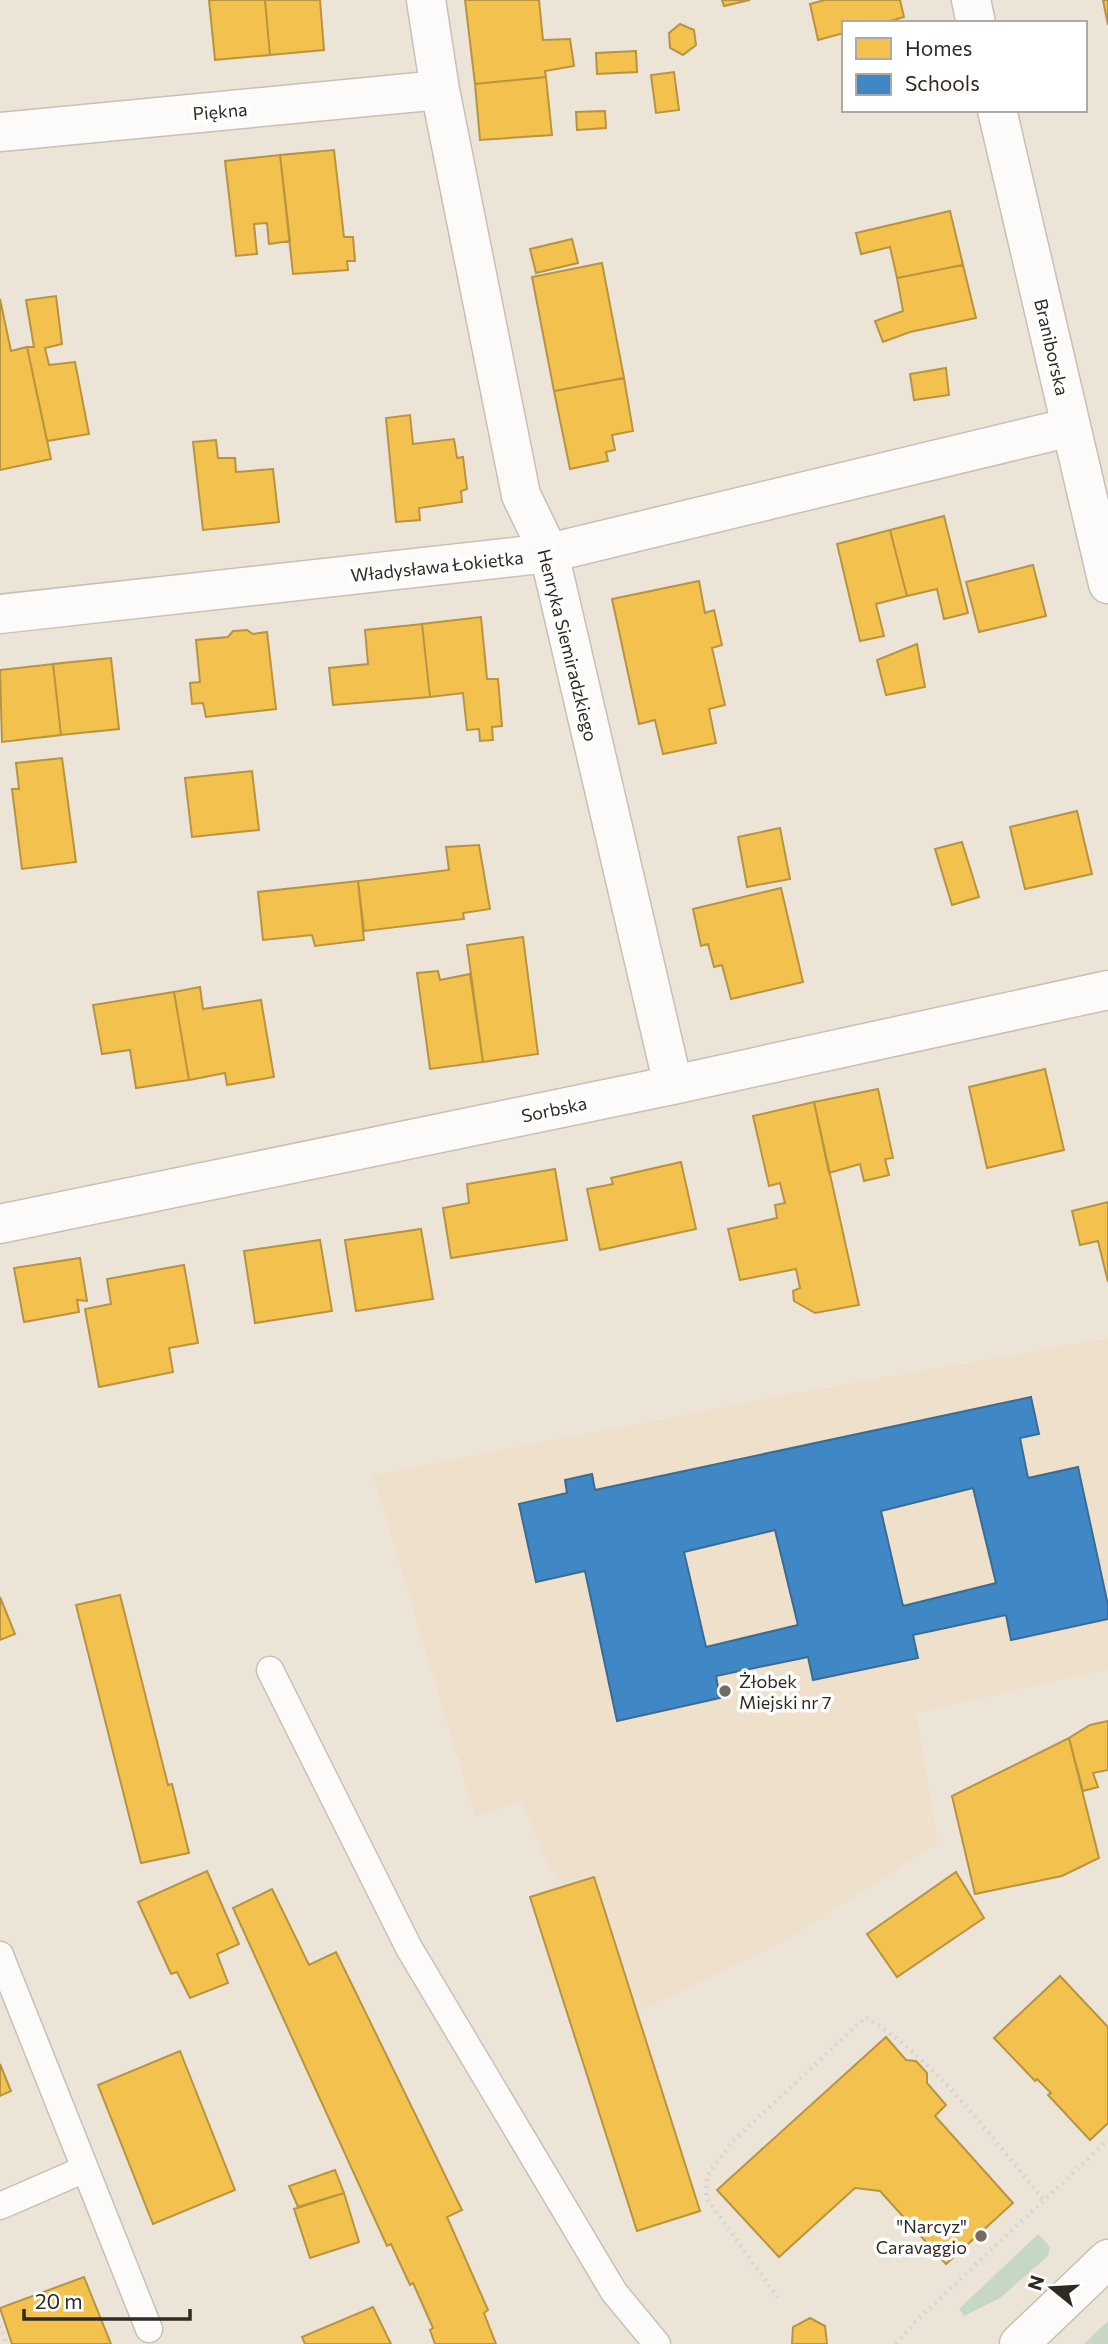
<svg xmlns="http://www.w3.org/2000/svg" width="1108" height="2344" font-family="Commissioner,sans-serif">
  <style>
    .built { fill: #efe0cb }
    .green { fill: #c6d8c5 }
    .homes { fill: #f2c14e; stroke: #b89441; stroke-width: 2 }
    .schools { fill: #3f88c5; stroke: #3a6c94; stroke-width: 2; fill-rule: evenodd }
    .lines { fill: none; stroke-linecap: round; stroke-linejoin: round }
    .lane-casing { stroke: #c7c0b6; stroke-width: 29 }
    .street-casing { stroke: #c7c0b6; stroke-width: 41 }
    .secondary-casing { stroke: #c7c0b6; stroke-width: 41 }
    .path { stroke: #d8d5d1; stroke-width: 4.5; stroke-dasharray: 2 5; stroke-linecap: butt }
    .lane { stroke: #fcfbf9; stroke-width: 26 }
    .street { stroke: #fcfbf9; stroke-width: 38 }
    .secondary { stroke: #fcfbf9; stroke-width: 38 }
    .poi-dot { fill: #726b62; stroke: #fff; stroke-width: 2.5 }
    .labels { text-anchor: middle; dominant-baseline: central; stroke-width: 7; stroke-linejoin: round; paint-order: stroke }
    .street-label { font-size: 18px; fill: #302a22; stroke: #fff }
    .poi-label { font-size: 18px; fill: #302a22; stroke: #fff; text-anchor: start }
  </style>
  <rect width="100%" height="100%" fill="#ede4d8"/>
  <path class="built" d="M1108 1338V1669L916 1713 938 1843 790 1938 639 2012 595 1874 561 1883 547 1864 522 1802 475 1816 373 1475 796 1393Z"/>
  <path class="green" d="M1038 2234 1050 2247 1048 2256 1000 2298 964 2316 959 2309Z
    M1108 2321V2344H1084Z"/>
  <path class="homes" d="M209 0H265L270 55 215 60Z
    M265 0H320L324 50 270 55Z
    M465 0H539L543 40 570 39 574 66 545 71 546 77 475 84Z
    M722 0H750L724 6Z
    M900 0 904 17 883 23H844V33L818 40 810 4 825 0Z
    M1103 0H1108V25Z
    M680 24 694 30 696 45 683 55 670 48 669 33Z
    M636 51 637 72 597 74 596 53Z
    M674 72 679 110 656 113 651 75Z
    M546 77 552 135 480 140 475 84Z
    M605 111 606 128 577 130 576 112Z
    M334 150 344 237H353L355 261H347L348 270 293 274 280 155Z
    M280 155 290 241 269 244 267 223 254 224 257 254 236 256 225 161Z
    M950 211 963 265 897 278 890 247 861 254 856 233Z
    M572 239 578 263 536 273 530 249Z
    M602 263 624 378 554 391 532 277Z
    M963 265 976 318 910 332 883 342 875 321 903 311 897 278Z
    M56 296 62 344 45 348 49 365 75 362 89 434 47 441 27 347H34L26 300Z
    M0 299 11 351 27 347 51 459 0 470Z
    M946 368 949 395 914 400 910 374Z
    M624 378 633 431 612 435 615 450 606 452 608 461 570 469 554 391Z
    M410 415 413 444 454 439 457 458 463 457 467 489 461 491 462 502 419 508 420 520 396 522 386 418Z
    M216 440 218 458H235L236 472 273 469 279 522 203 530 193 442Z
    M944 516 968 613 944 619 937 589 907 596 890 530Z
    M890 530 907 596 876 604 884 636 860 641 837 544Z
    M1033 565 1046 616 979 632 966 582Z
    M699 581 705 613 714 610 722 645 712 648 725 705 709 709 716 743 663 754 655 720 639 724 612 599Z
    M481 617 487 679H498L502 726 492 727 493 740 480 741 479 729 467 730 463 693 430 697 422 624Z
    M422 624 430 697 333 705 329 668 368 664 365 630Z
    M247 630 253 634 267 632 276 709 206 717 203 703 192 704 190 683 200 682 196 640 228 637 233 631Z
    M917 644 925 687 886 695 877 660Z
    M111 658 119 729 61 735 53 664Z
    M53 664 61 735 2 742 0 670Z
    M62 758 76 862 22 869 12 789H19L16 763Z
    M252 771 259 830 192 837 185 778Z
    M1077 811 1092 874 1025 889 1010 827Z
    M780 828 790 879 747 887 738 837Z
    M962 842 979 897 952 905 935 849Z
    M479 845 490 909 463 913 464 919 364 931 358 881 449 870 446 847Z
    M358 881 364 940 315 946 312 935 263 940 258 892Z
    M781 888 803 982 731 999 722 965 714 967 708 944 701 946 693 909Z
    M523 937 538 1054 483 1062 467 945Z
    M438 971 440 980 470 974 483 1062 430 1069 417 973Z
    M200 987 203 1009 261 1000 274 1077 227 1085 225 1073 189 1080 174 992Z
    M174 992 189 1080 136 1088 130 1050 102 1054 93 1005Z
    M1045 1069 1064 1150 987 1168 969 1087Z
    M878 1089 893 1158 885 1159 889 1175 864 1181 860 1164 829 1173 814 1102Z
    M814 1102 859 1305 815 1313 794 1301 793 1291 800 1288 796 1269 740 1280 728 1229 777 1218 775 1205 785 1203 780 1183 769 1186 753 1116Z
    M681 1162 696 1229 600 1250 587 1189 613 1184 611 1178Z
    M555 1169 567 1240 451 1258 443 1208 469 1203 467 1184Z
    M1108 1202V1282L1098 1241 1080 1245 1072 1211Z
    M421 1229 433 1299 356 1311 345 1240Z
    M320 1240 332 1311 255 1323 244 1251Z
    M80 1258 87 1301 77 1300 79 1312 24 1322 14 1268Z
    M184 1265 198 1343 169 1348 173 1372 99 1387 85 1309 111 1304 107 1279Z
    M120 1595 168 1785 172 1784 189 1853 141 1863 76 1605Z
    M0 1597 15 1634 0 1640Z
    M1108 1721V1770L1093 1773 1098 1787 1083 1791 1069 1738 1090 1725Z
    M1069 1738 1099 1858 1062 1876 975 1894 952 1796Z
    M207 1871 239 1944 217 1954 228 1983 190 1998 177 1972 171 1974 138 1902Z
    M956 1872 984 1918 897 1977 867 1934Z
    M594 1877 700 2211 637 2231 530 1897Z
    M272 1889 309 1965 336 1952 462 2210 447 2217 488 2310 484 2313 496 2344H435L430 2330 433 2328 413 2283 410 2285 391 2244 387 2246 233 1908Z
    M1060 1976 1108 2027V2123L1090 2140 1048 2095 1051 2093 1037 2079 1035 2081 994 2038Z
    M886 2037 906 2060 916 2061 927 2073V2083L946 2105 935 2116 1013 2203 946 2264 880 2191 855 2188 779 2257 717 2190Z
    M180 2051 235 2190 153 2224 98 2085Z
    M0 2064 11 2091 0 2096Z
    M335 2170 344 2193 298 2207 289 2186Z
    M344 2193 359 2242 310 2258 294 2209Z
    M84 2277 111 2344H12L0 2308Z
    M373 2307 391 2344H305L302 2337Z
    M810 2318 825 2326 827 2344H792L793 2327Z"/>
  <path class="schools" d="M1031 1397 1039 1434 1020 1438 1028 1478 1078 1467 1108 1605V1619L1011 1640 1006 1615 913 1635 918 1658 813 1680 808 1657 716 1676 720 1698 617 1721 585 1571 536 1582 519 1504 567 1493 565 1480 592 1474 595 1490ZM973 1488 996 1583 903 1606 881 1511ZM775 1530 798 1625 706 1647 684 1552Z"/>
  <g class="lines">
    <g class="lane-casing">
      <path id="lane" d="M270 1670 409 1948 614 2292 657 2344
        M0 1955 149 2329
        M0 2206 85 2169"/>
    </g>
    <g class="street-casing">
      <path id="street" d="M426 0 440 90 521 495 549 553 673 1085
        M971 0 976 23
        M997 110 1108 584
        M0 132 440 90
        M0 614 549 553 1071 427
        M0 1224 673 1085 1108 990"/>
    </g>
    <g class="secondary-casing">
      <path id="secondary" d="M1019 2344 1108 2259"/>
    </g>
    <path class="path" d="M778 2298 706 2197 707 2176 733 2141 866 2017C937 2061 990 2136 1044 2200
      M0 2326 7 2344
      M896 2344 915 2322 1108 2140"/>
    <use href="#lane" class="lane"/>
    <use href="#street" class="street"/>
    <use href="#secondary" class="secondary"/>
  </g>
  <g class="poi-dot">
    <circle cx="725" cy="1691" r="7"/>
    <circle cx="981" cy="2236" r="7"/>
  </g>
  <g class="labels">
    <g class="street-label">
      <text transform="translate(220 111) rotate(-5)">Piękna</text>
      <text transform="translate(1052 347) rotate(77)">Braniborska</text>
      <text transform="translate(437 566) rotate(-6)">Władysława Łokietka</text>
      <text transform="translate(568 645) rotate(76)">Henryka Siemiradzkiego</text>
      <text transform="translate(554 1109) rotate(-12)">Sorbska</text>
    </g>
    <g class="poi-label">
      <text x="739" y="1681">Żłobek<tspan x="739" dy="21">Miejski nr 7</tspan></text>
      <text x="967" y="2226" text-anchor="end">"Narcyz"<tspan x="967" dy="21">Caravaggio</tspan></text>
    </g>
  </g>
  <rect x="842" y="21" width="245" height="91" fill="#ffffff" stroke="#acaaa7" stroke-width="2"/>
  <rect x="856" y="38" width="35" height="21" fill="#f2c14e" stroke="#acaaa7" stroke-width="2"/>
  <text x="905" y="56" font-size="21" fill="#302a22">Homes</text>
  <rect x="856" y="74" width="35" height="21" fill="#3f88c5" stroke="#acaaa7" stroke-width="2"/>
  <text x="905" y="91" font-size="21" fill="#302a22">Schools</text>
  <g transform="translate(1052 2288) rotate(288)" stroke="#ffffff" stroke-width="5" paint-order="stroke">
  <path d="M0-5L12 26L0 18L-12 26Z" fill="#302a22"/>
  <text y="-10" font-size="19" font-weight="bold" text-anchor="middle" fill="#302a22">N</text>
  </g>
  <path d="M24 2309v10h166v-10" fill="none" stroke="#302a22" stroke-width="3.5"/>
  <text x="35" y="2309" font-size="21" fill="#302a22" stroke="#ffffff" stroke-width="5" paint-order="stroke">20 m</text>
</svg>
